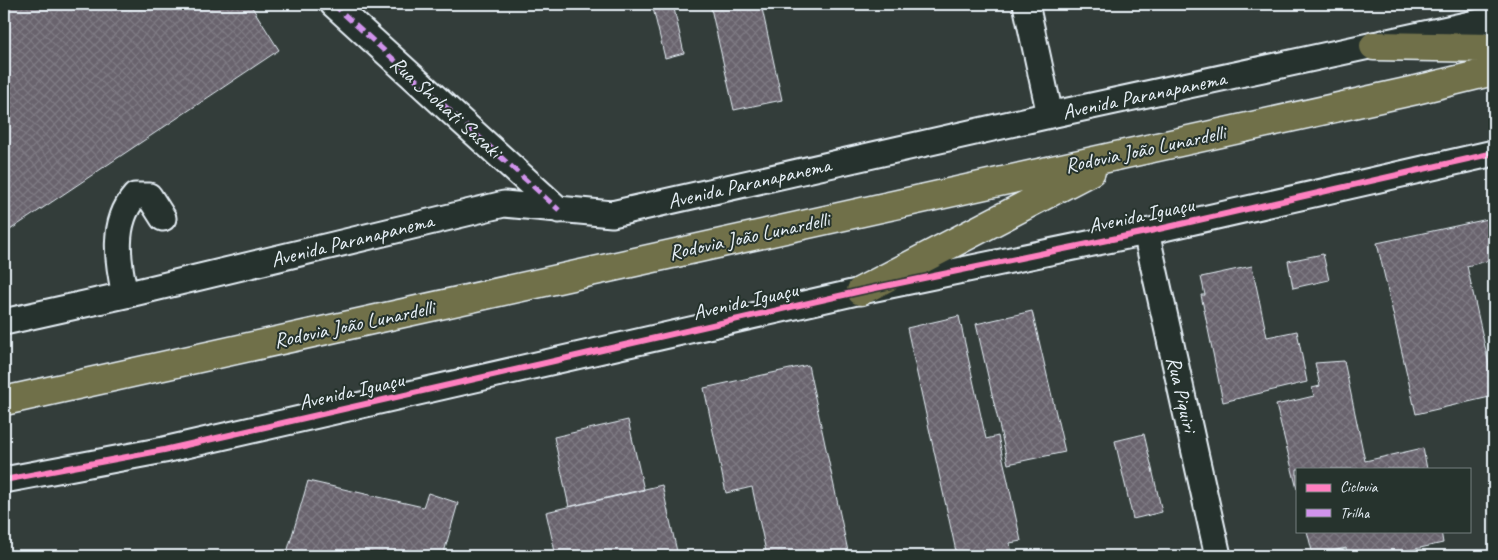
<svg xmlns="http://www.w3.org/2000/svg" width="1498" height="560" font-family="Caveat,sans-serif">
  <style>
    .building { fill: url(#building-cross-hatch); stroke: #e8f1f8 }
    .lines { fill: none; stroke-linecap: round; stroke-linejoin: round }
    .minor-casing { stroke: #e8f1f8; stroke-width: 29 }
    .highway-casing { stroke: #e8f1f8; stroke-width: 31 }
    .minor { stroke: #26332d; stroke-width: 25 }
    .highway { stroke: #70704a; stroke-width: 28 }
    .quiet { stroke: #d193ec; stroke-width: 5; stroke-dasharray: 10 5; stroke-linecap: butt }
    .cycleway-casing { stroke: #26332d; stroke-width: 9 }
    .cycleway { stroke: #ff80c0; stroke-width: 6 }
    .labels { text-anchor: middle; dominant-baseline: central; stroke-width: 4; stroke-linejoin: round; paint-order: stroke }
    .street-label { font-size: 21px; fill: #e8f1f8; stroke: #26332d }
  </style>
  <defs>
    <pattern id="building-cross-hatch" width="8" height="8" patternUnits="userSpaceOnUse" patternTransform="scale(1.25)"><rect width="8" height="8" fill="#69636d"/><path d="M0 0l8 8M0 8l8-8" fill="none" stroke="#7e7a83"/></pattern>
  </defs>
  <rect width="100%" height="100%" fill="#333d3a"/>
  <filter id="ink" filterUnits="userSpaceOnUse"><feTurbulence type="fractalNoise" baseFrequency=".02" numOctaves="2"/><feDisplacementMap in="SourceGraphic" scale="10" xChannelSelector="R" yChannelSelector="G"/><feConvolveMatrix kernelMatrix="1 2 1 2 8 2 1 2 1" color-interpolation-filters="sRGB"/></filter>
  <g filter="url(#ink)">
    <path class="building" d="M4 4H250L279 50 4 234Z
      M652 4H673L684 53 665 58Z
      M710 4H761L782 100 734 110Z
      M1488 219 1494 247V259L1467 266 1494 387V396L1416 414 1377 243Z
      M1323 254 1329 280 1293 288 1288 261Z
      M1252 266 1267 337 1297 331 1307 382 1223 402 1201 295H1205L1201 277Z
      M1032 311 1065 452 1008 464 976 324Z
      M959 316 986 439 998 436 1021 541 1010 543 1012 556H957L907 328Z
      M1344 361 1365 461 1423 448 1427 469H1297V489L1276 405 1314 396 1312 388 1320 386 1315 363Z
      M808 365 849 556H767L752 487 726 493 704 388Z
      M628 420 644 490 569 507 554 437Z
      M1144 434 1162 512 1133 519 1115 441Z
      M308 481 423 507 428 493 458 503 443 556H286Z
      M662 485 678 556H556L546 512Z
      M1307 531H1441L1443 543 1383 556H1349L1346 548 1313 555Z"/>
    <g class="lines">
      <g class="minor-casing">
        <path id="minor" d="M333 4 559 210
          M1026 4 1050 115
          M1146 232 1218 556
          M125 295C118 263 111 223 135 196H149L163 218
          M4 322 125 295 504 204 612 214 1050 115 1494 19
          M4 480 164 450 861 291 1146 232 1494 153"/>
      </g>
      <g class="highway-casing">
        <path id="highway" d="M1374 46 1494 48
          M861 291 1091 171
          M4 401 1416 90 1494 71"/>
      </g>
      <use href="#minor" class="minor"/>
      <use href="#highway" class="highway"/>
      <path class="quiet" d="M333 4 559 210"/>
      <g class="cycleway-casing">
        <path id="cycleway" d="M4 480 164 450 861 291 1146 232 1494 153"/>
      </g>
      <use href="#cycleway" class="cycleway"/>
    </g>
  </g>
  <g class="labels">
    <g class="street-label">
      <text transform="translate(1144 95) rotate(-12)">Avenida Paranapanema</text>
      <text transform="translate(446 107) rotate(42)">Rua Shohati Sasaki</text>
      <text transform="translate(1145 149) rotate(-12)">Rodovia João Lunardelli</text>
      <text transform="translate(749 183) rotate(-13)">Avenida Paranapanema</text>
      <text transform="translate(1141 215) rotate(-12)">Avenida Iguaçu</text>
      <text transform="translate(749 236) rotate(-12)">Rodovia João Lunardelli</text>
      <text transform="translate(352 240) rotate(-14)">Avenida Paranapanema</text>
      <text transform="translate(745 301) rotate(-13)">Avenida Iguaçu</text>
      <text transform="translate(354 324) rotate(-12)">Rodovia João Lunardelli</text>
      <text transform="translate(351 391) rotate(-13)">Avenida Iguaçu</text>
      <text transform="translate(1182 394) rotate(77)">Rua Piquiri</text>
    </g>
  </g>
  <rect width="1498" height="560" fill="none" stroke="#26332d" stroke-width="20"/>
  <rect x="10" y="10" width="1478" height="540" fill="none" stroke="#e8f1f8" stroke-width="2" filter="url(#ink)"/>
  <rect x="1296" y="468" width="175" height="65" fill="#26332d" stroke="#747f7e"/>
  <rect x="1306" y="484" width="25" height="8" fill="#ff80c0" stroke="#747f7e"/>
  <text x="1340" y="492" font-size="15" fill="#e8f1f8">Ciclovia</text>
  <rect x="1306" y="509" width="25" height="8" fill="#d193ec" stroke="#747f7e"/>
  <text x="1340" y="518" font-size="15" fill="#e8f1f8">Trilha</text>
</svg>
